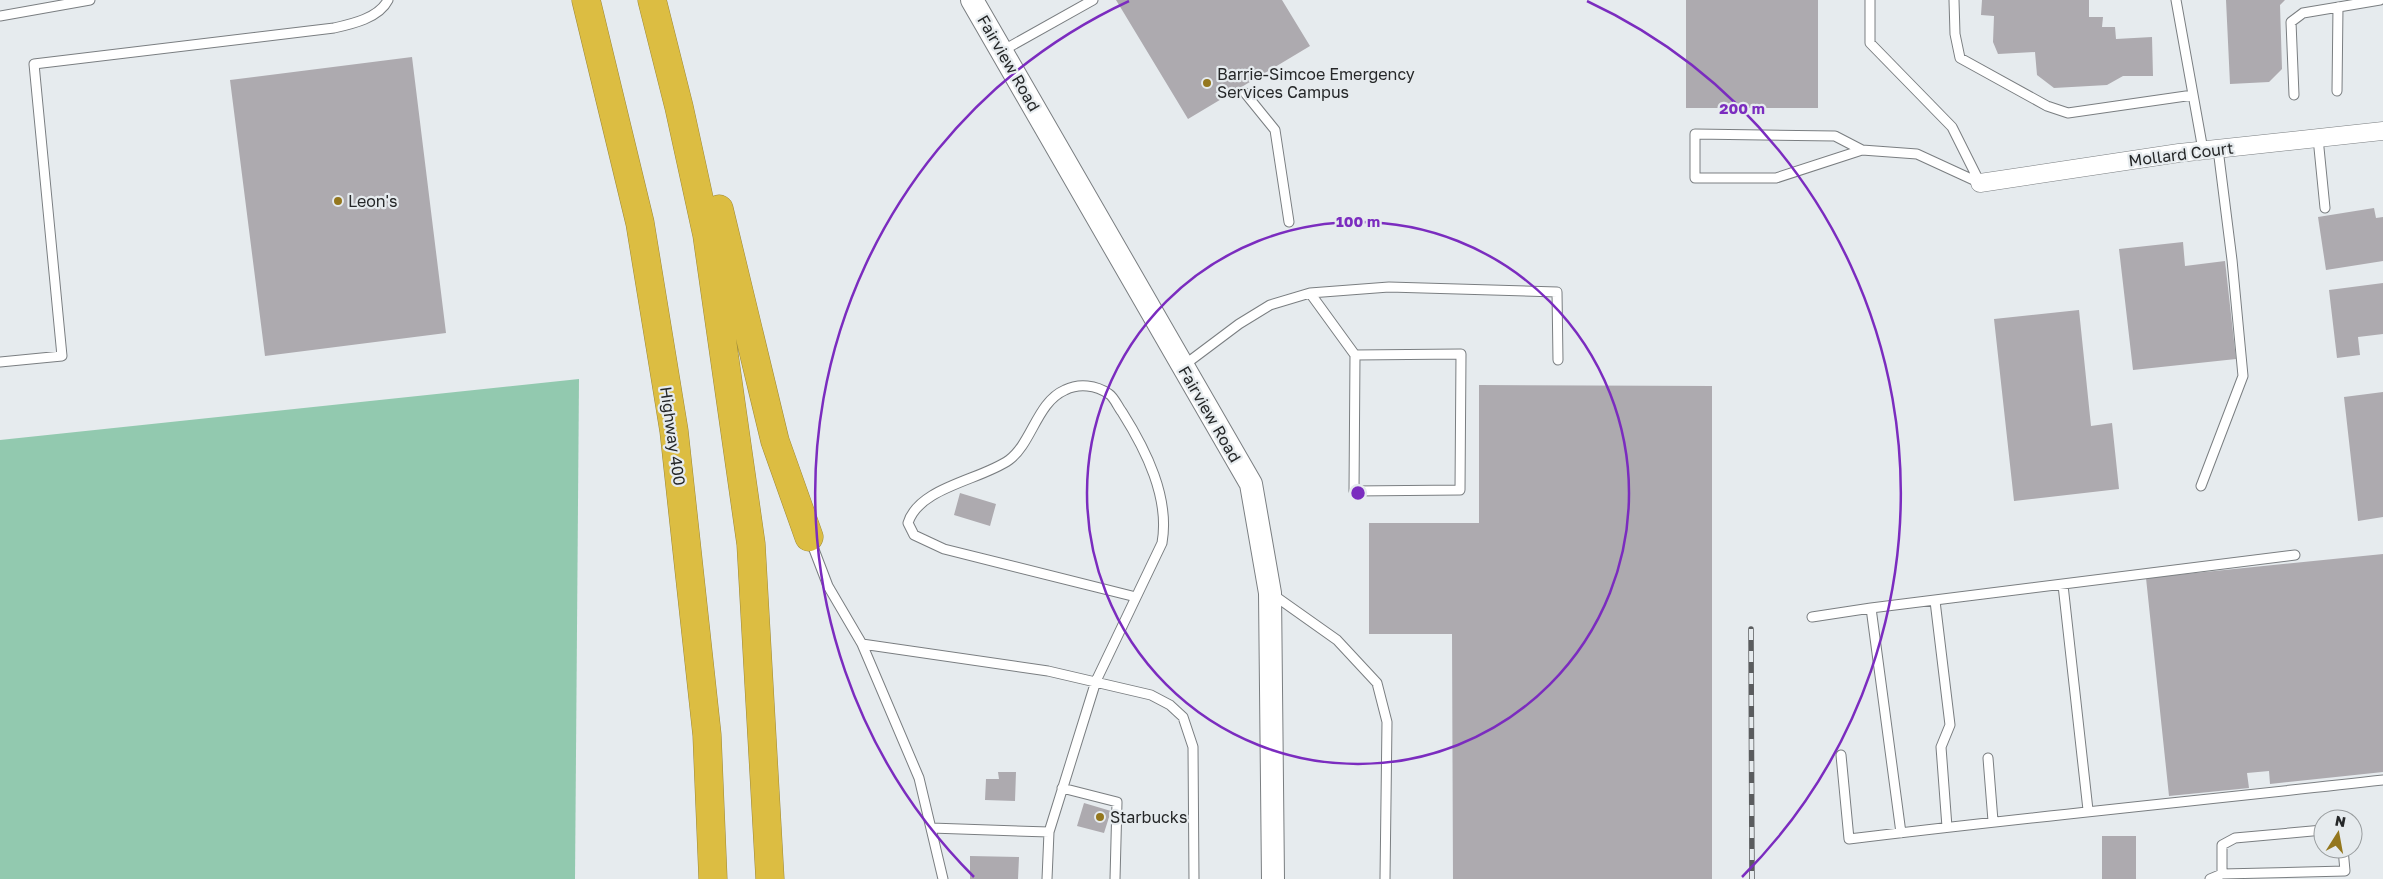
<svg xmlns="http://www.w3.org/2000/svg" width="2383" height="879" font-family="'Golos Text',sans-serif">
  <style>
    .green { fill: #92c9af }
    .building { fill: #adaaaf }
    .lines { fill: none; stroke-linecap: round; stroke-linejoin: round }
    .service-casing { stroke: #7a7e81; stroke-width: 11 }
    .minor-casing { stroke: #7a7e81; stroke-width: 19 }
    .tertiary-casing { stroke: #7a7e81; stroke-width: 24 }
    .motorway-casing { stroke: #9c8839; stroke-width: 29 }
    .service { stroke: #fff; stroke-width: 9 }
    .minor { stroke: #fff; stroke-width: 18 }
    .tertiary { stroke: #fff; stroke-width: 22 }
    .motorway { stroke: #dcbd42; stroke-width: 28 }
    .rail-casing { stroke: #5a5c5e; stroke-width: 5.5 }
    .rail { stroke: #e6ebee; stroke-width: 4; stroke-dasharray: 11; stroke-linecap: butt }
    .ring { fill: none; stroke: #7b2cbf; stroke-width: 2.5 }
    .poi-dot { fill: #94771e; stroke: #e6ebee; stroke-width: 2 }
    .labels { text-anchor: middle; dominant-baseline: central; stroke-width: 4.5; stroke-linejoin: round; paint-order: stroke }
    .street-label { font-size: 16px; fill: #252728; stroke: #e6ebee }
    .poi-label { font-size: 16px; fill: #252728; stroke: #e6ebee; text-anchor: start }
    .centre { fill: #7b2cbf; stroke: #e6ebee; stroke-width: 2.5 }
    .ring-label { font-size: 15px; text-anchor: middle; font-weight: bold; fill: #7b2cbf; stroke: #e6ebee; stroke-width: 4.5; stroke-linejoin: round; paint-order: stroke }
  </style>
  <rect width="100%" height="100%" fill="#e6ebee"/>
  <path class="green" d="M579 379 575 879H0V440Z"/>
  <path class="building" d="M1116 0H1282L1310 46 1188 119Z
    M1686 0H1818V108H1686Z
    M1982 0H2089V17H2103L2102 27H2115L2116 39 2152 37 2153 76H2123L2107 85 2054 88 2037 75 2035 52 1998 54 1993 42 1994 16 1981 15Z
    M2226 0H2285L2280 5 2282 69 2269 82 2230 84Z
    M412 57 446 333 265 356 230 80Z
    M2374 208 2376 218 2383 217V261L2326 270 2318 217Z
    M2183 242 2185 266 2225 261 2236 359 2133 370 2119 249Z
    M2383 283V334L2358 337 2360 355 2337 358 2329 290Z
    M2079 310 2091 426 2112 423 2119 489 2014 501 1994 319Z
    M1479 385 1712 386V879H1453L1452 634H1369V523H1479Z
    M2383 392V517L2358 521 2344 397Z
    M960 493 996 504 990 526 954 515Z
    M2383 554V772L2270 784 2269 771 2247 773 2249 788 2169 796 2146 578Z
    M998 772H1016L1015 801 985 800 986 779H999Z
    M1084 803 1111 811 1104 833 1077 826Z
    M2102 836H2136V879H2102Z
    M970 856 1019 857 1018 879H970Z"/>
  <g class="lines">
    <g class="service-casing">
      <path id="service" d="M1870 0V43L1952 127 1980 183
        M1954 0 1955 34 1960 58 2047 106 2068 113 2193 95
        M2176 0 2203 150
        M0 16 90 0
        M1002 51 1093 0
        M2337 91 2338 7
        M1245 93 1275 130 1289 222
        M2294 95 2291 22 2303 13 2380 0
        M2318 138 2325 208
        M1862 150 1776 178H1695V134L1835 136 1862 150 1917 154 1980 183
        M1310 293 1355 355 1461 354 1460 490 1354 491 1355 355
        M0 362 62 356 34 64 334 28C352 24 379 18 388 0
        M1183 366 1239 324 1270 305 1310 293 1389 287 1557 292 1558 360
        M2201 486 2243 376 2232 260 2218 149
        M810 539 828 586 862 644 919 778 943 879
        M2063 585 2088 810
        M1272 594 1337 640 1377 683 1387 722 1385 879
        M1935 601 1950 725 1941 747 1947 827
        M1871 608 2295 555
        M1812 617 1871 608 1901 833
        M862 644 1048 671 1151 695 1170 705 1183 717 1193 747 1194 879
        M1841 755 1849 839C2027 817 2205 800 2383 780
        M1988 758 1993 821
        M1062 788 1117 802 1115 879
        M931 828 1049 832
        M2222 874V845L2235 838 2323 830
        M1047 879 1049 832 1096 681 1162 543C1170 498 1146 450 1122 412 1118 407 1114 397 1109 394 1096 385 1079 383 1065 390 1037 402 1032 443 1009 460 981 480 919 487 908 523L914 535 944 549 1136 597
        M2210 879 2222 874 2345 871 2343 849"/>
    </g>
    <g class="minor-casing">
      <path id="minor" d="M1980 183 2179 153 2383 131"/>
    </g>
    <g class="tertiary-casing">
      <path id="tertiary" d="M972 0 1251 484 1270 593 1273 879"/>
    </g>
    <g class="motorway-casing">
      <path id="motorway" d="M586 0 640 223 674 431 707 735 713 879
        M652 0 679 107 707 235 751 544 770 879
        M719 209 775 441 809 537"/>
    </g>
    <use href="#service" class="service"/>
    <use href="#minor" class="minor"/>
    <use href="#tertiary" class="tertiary"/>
    <use href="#motorway" class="motorway"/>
    <g class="rail-casing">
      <path id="rail" d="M1751 629 1752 879"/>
    </g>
    <use href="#rail" class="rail"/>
  </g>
  <g class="ring">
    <circle cx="1358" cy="493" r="271"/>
    <path d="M974 877A543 543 0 0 1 1129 1M1587 1A543 543 0 0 1 1742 877"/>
  </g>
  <g class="poi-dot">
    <circle cx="1207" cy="83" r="5"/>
    <circle cx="338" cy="201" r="5"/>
    <circle cx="1100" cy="817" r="5"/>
  </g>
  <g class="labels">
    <g class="street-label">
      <text transform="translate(1009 63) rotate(60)">Fairview Road</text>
      <text transform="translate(2181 154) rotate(-7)">Mollard Court</text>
      <text transform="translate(1210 414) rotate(60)">Fairview Road</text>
      <text transform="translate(673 436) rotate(82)">Highway 400</text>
    </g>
    <g class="poi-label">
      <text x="1217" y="74">Barrie-Simcoe Emergency<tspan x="1217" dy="18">Services Campus</tspan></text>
      <text x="348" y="201">Leon's</text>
      <text x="1110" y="817">Starbucks</text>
    </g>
  </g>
  <circle cx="1358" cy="493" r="8" class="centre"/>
  <g class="ring-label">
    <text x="1742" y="114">200 m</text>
    <text x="1358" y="227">100 m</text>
  </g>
  <g transform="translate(2338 834) rotate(11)"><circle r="24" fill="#e6ebee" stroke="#999d9f"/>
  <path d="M0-4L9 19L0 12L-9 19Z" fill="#94771e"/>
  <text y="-8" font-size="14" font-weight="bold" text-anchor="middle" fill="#252728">N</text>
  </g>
</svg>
